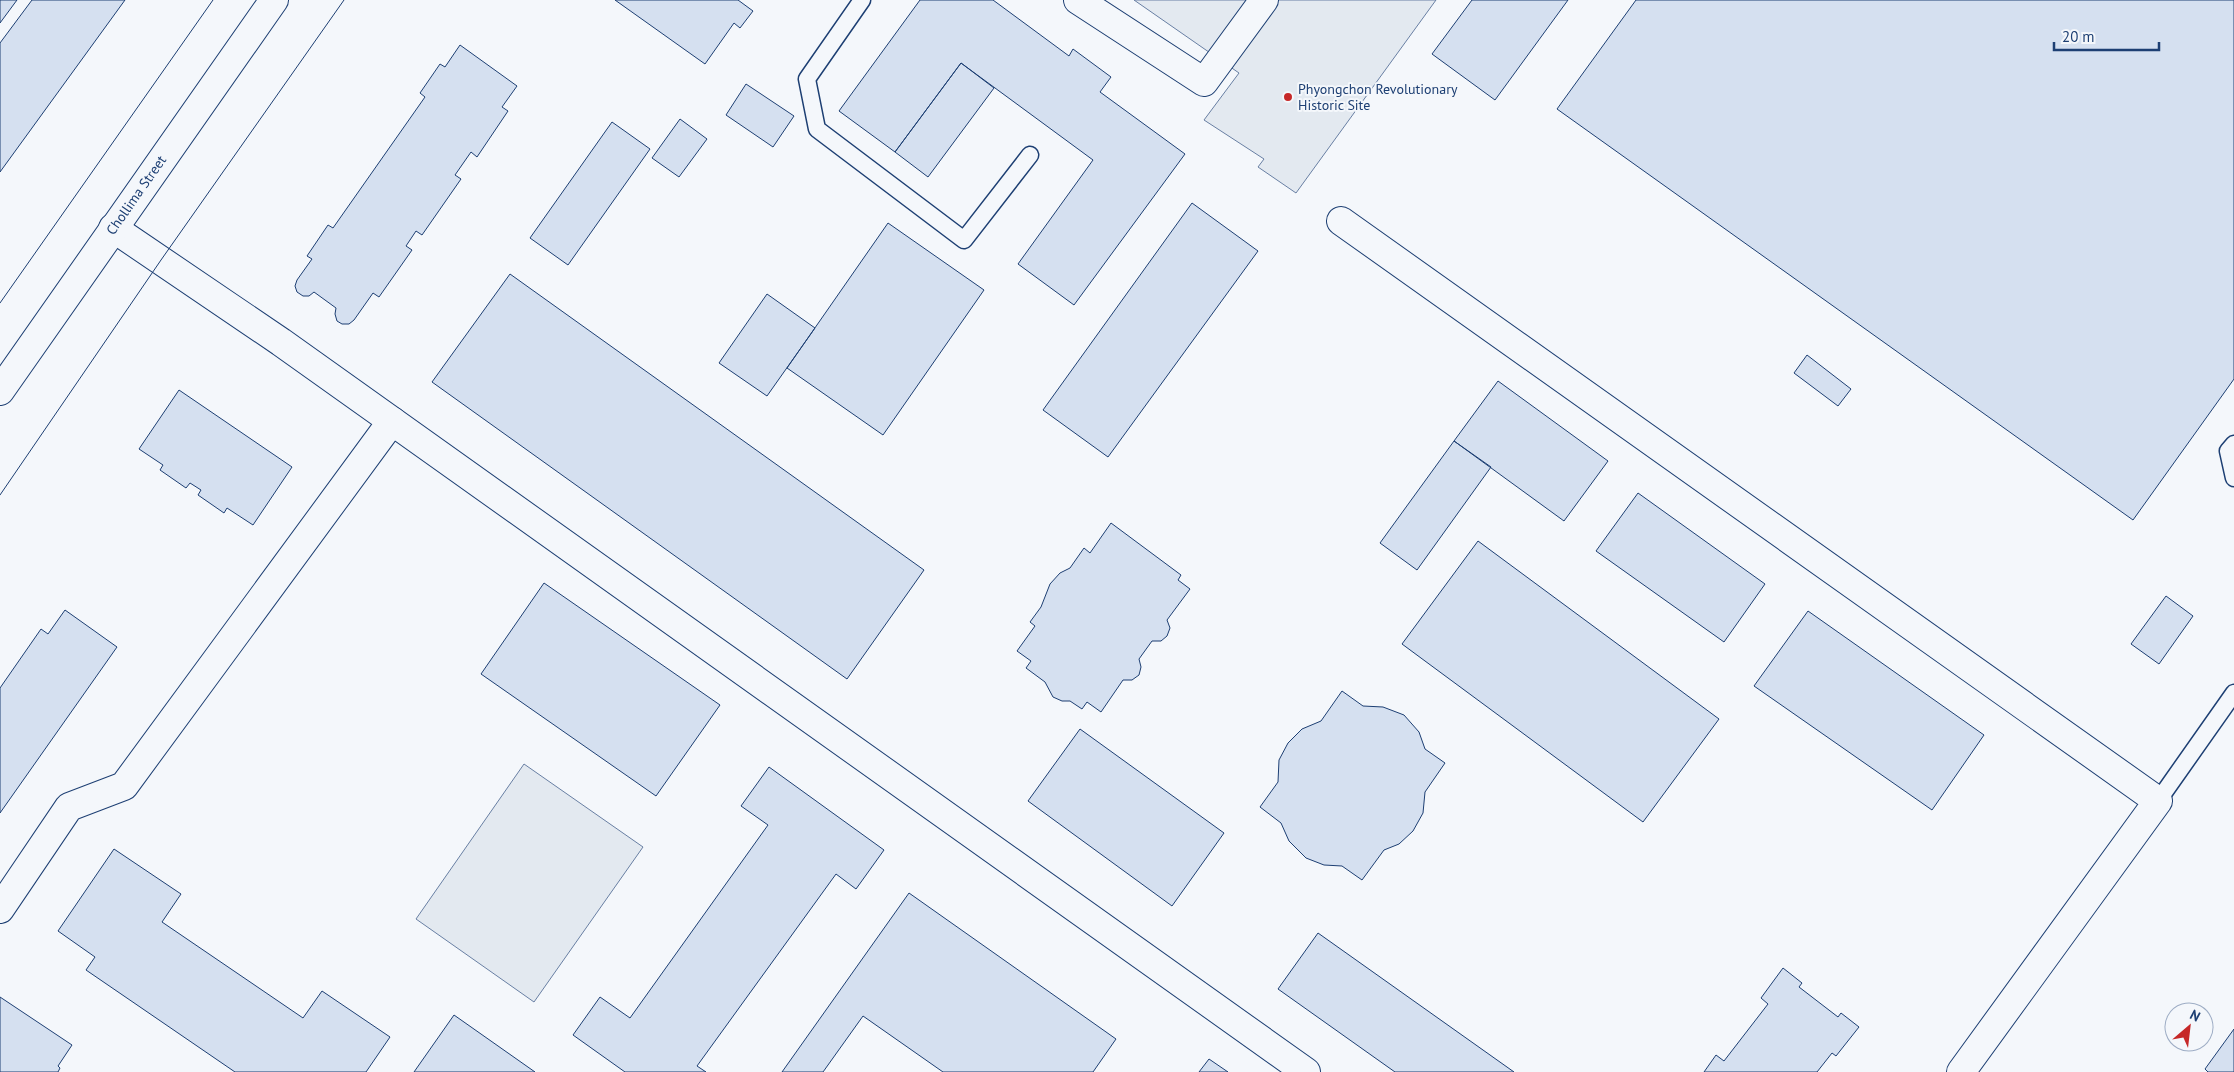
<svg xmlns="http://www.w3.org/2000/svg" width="2234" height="1072" font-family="'PT Sans',sans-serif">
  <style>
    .green { fill: #e3e9f0; stroke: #687fa3 }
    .building { fill: #d5e0f0; stroke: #1d3f73 }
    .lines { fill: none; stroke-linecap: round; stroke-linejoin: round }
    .lane-casing { stroke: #1d3f73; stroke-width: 19 }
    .street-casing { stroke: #1d3f73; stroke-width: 30 }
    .secondary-casing { stroke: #1d3f73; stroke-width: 30 }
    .highway-casing { stroke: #1d3f73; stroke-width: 30 }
    .lane { stroke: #f4f7fb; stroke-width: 16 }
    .street { stroke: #f4f7fb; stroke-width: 28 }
    .secondary { stroke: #f4f7fb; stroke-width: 28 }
    .highway { stroke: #f4f7fb; stroke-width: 28 }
    .tram { stroke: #1d3f73; stroke-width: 1 }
    .poi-dot { fill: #c62828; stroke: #f4f7fb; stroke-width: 2 }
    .labels { text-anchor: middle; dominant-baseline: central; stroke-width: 4; stroke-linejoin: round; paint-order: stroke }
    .poi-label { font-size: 14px; fill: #1d3f73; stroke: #f4f7fb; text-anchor: start }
    .street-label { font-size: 14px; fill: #1d3f73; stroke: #f4f7fb }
  </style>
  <rect width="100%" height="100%" fill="#f4f7fb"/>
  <path class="green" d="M1134 0H1436L1296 193 1258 167 1264 159 1204 120 1239 73Z
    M524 764 643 847 534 1002 416 919Z"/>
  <path class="building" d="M0 0H17L0 23Z
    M32 0H125L0 172V43Z
    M615 0H738L753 11 740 28 734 23 705 64Z
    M920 0H993L1069 56 1073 49 1111 77 1100 92 1185 154 1074 305 1018 264 1093 160 961 63 895 152 839 111Z
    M1472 0H1568L1495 100 1432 54Z
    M1636 0H2234V379L2133 520 1557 109Z
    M460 45 517 86 502 107 508 111 477 157 471 152 455 175 461 179 422 235 416 231 406 246 412 250 379 297 373 293 354 320 349 324H342L337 321 335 314 336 308 314 292 309 296H303L297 292 295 286 297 280 312 259 307 256 328 225 333 228 425 97 420 93 440 64 445 67Z
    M961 63 994 88 928 177 895 152Z
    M746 84 794 116 773 147 726 115Z
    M680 119 707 139 679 177 652 158Z
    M612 122 650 149 568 265 530 238Z
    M1192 203 1258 251 1108 457 1043 410Z
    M888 223 984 290 883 435 787 368Z
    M510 274 924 570 847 679 432 382Z
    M767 294 815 328 767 396 719 363Z
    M1807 355 1851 389 1838 406 1794 373Z
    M1498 381 1608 461 1564 521 1454 441Z
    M179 390 292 467 253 525 227 508 224 513 198 495 201 490 190 483 186 488 160 470 163 465 139 449Z
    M1454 441 1491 467 1417 570 1380 543Z
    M1638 493 1765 584 1724 642 1596 551Z
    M1111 523 1181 575 1178 580 1190 589 1167 620 1170 628 1167 636 1161 641H1152L1139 659 1141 667 1139 675 1132 680H1123L1101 712 1087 702 1082 709 1070 701H1062L1053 697 1045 682 1026 668 1031 661 1017 651 1035 626 1030 622 1041 607 1050 584 1060 573 1070 568 1084 548 1090 553Z
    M1478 541 1719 719 1643 822 1402 644Z
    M544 583 720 705 656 796 481 674Z
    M2166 596 2193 616 2159 664 2131 644Z
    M65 610 117 647 0 813V688L41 629 48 634Z
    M1808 611 1984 735 1932 810 1754 686Z
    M1342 691 1363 706 1383 707 1404 715 1419 732 1425 749 1445 763 1425 792 1423 813 1413 831 1399 844 1384 850 1362 880 1342 866 1324 865 1306 858 1289 841 1281 823 1260 807 1278 782 1279 760 1288 743 1302 729 1321 721Z
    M1080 729 1224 833 1172 906 1028 801Z
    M769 767 884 850 856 889 836 874 697 1066 706 1072H625L573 1035 600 997 630 1018 768 825 741 806Z
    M114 849 181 894 162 922 303 1018 322 991 390 1037 366 1072H235L86 970 95 957 58 931Z
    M909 893 1116 1039 1093 1072H943L863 1016 823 1072H782Z
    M1318 933 1514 1072H1395L1278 989Z
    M1783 968 1802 983 1799 987 1838 1017 1841 1013 1859 1027 1836 1056 1832 1053 1817 1072H1704L1716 1055 1724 1061 1768 1004 1761 998Z
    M0 997 72 1045 58 1066 60 1068 58 1072H0Z
    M454 1015 535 1072H414Z
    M2234 1029V1072H2208L2205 1069Z
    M1209 1059 1228 1072H1199Z"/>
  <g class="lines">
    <g class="lane-casing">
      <path id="lane" d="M862 0 807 79 817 129 964 240 1030 155
        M2234 444 2228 451 2234 478
        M2158 801 2234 693"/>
    </g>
    <g class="street-casing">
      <path id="street" d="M1078 0 1204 82 1264 0
        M1341 221 2158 801 1961 1072
        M0 909 69 807 124 786 392 421"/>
    </g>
    <g class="secondary-casing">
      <path id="secondary" d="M113 228 281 342 1306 1072"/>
    </g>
    <g class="highway-casing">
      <path id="highway" d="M0 391 274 0"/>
    </g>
    <use href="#lane" class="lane"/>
    <use href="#street" class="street"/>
    <use href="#secondary" class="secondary"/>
    <use href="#highway" class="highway"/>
    <path class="tram" d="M0 303 213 0
      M0 495 161 260 344 0"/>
  </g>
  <circle class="poi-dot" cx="1288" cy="97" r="5"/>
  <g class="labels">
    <g class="poi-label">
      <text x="1298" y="89">Phyongchon Revolutionary<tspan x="1298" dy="16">Historic Site</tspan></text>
    </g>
    <g class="street-label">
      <text transform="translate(136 195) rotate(-55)">Chollima Street</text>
    </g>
  </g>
  <g transform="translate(2189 1027) rotate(28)"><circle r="24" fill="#f4f7fb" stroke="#9eadc5"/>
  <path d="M0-4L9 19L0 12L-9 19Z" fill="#c62828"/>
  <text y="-8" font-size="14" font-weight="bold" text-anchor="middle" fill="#1d3f73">N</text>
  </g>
  <path d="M2054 42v8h105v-8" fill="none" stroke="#1d3f73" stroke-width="2.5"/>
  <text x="2062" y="42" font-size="15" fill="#1d3f73" stroke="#f4f7fb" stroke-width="4" paint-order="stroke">20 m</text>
</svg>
